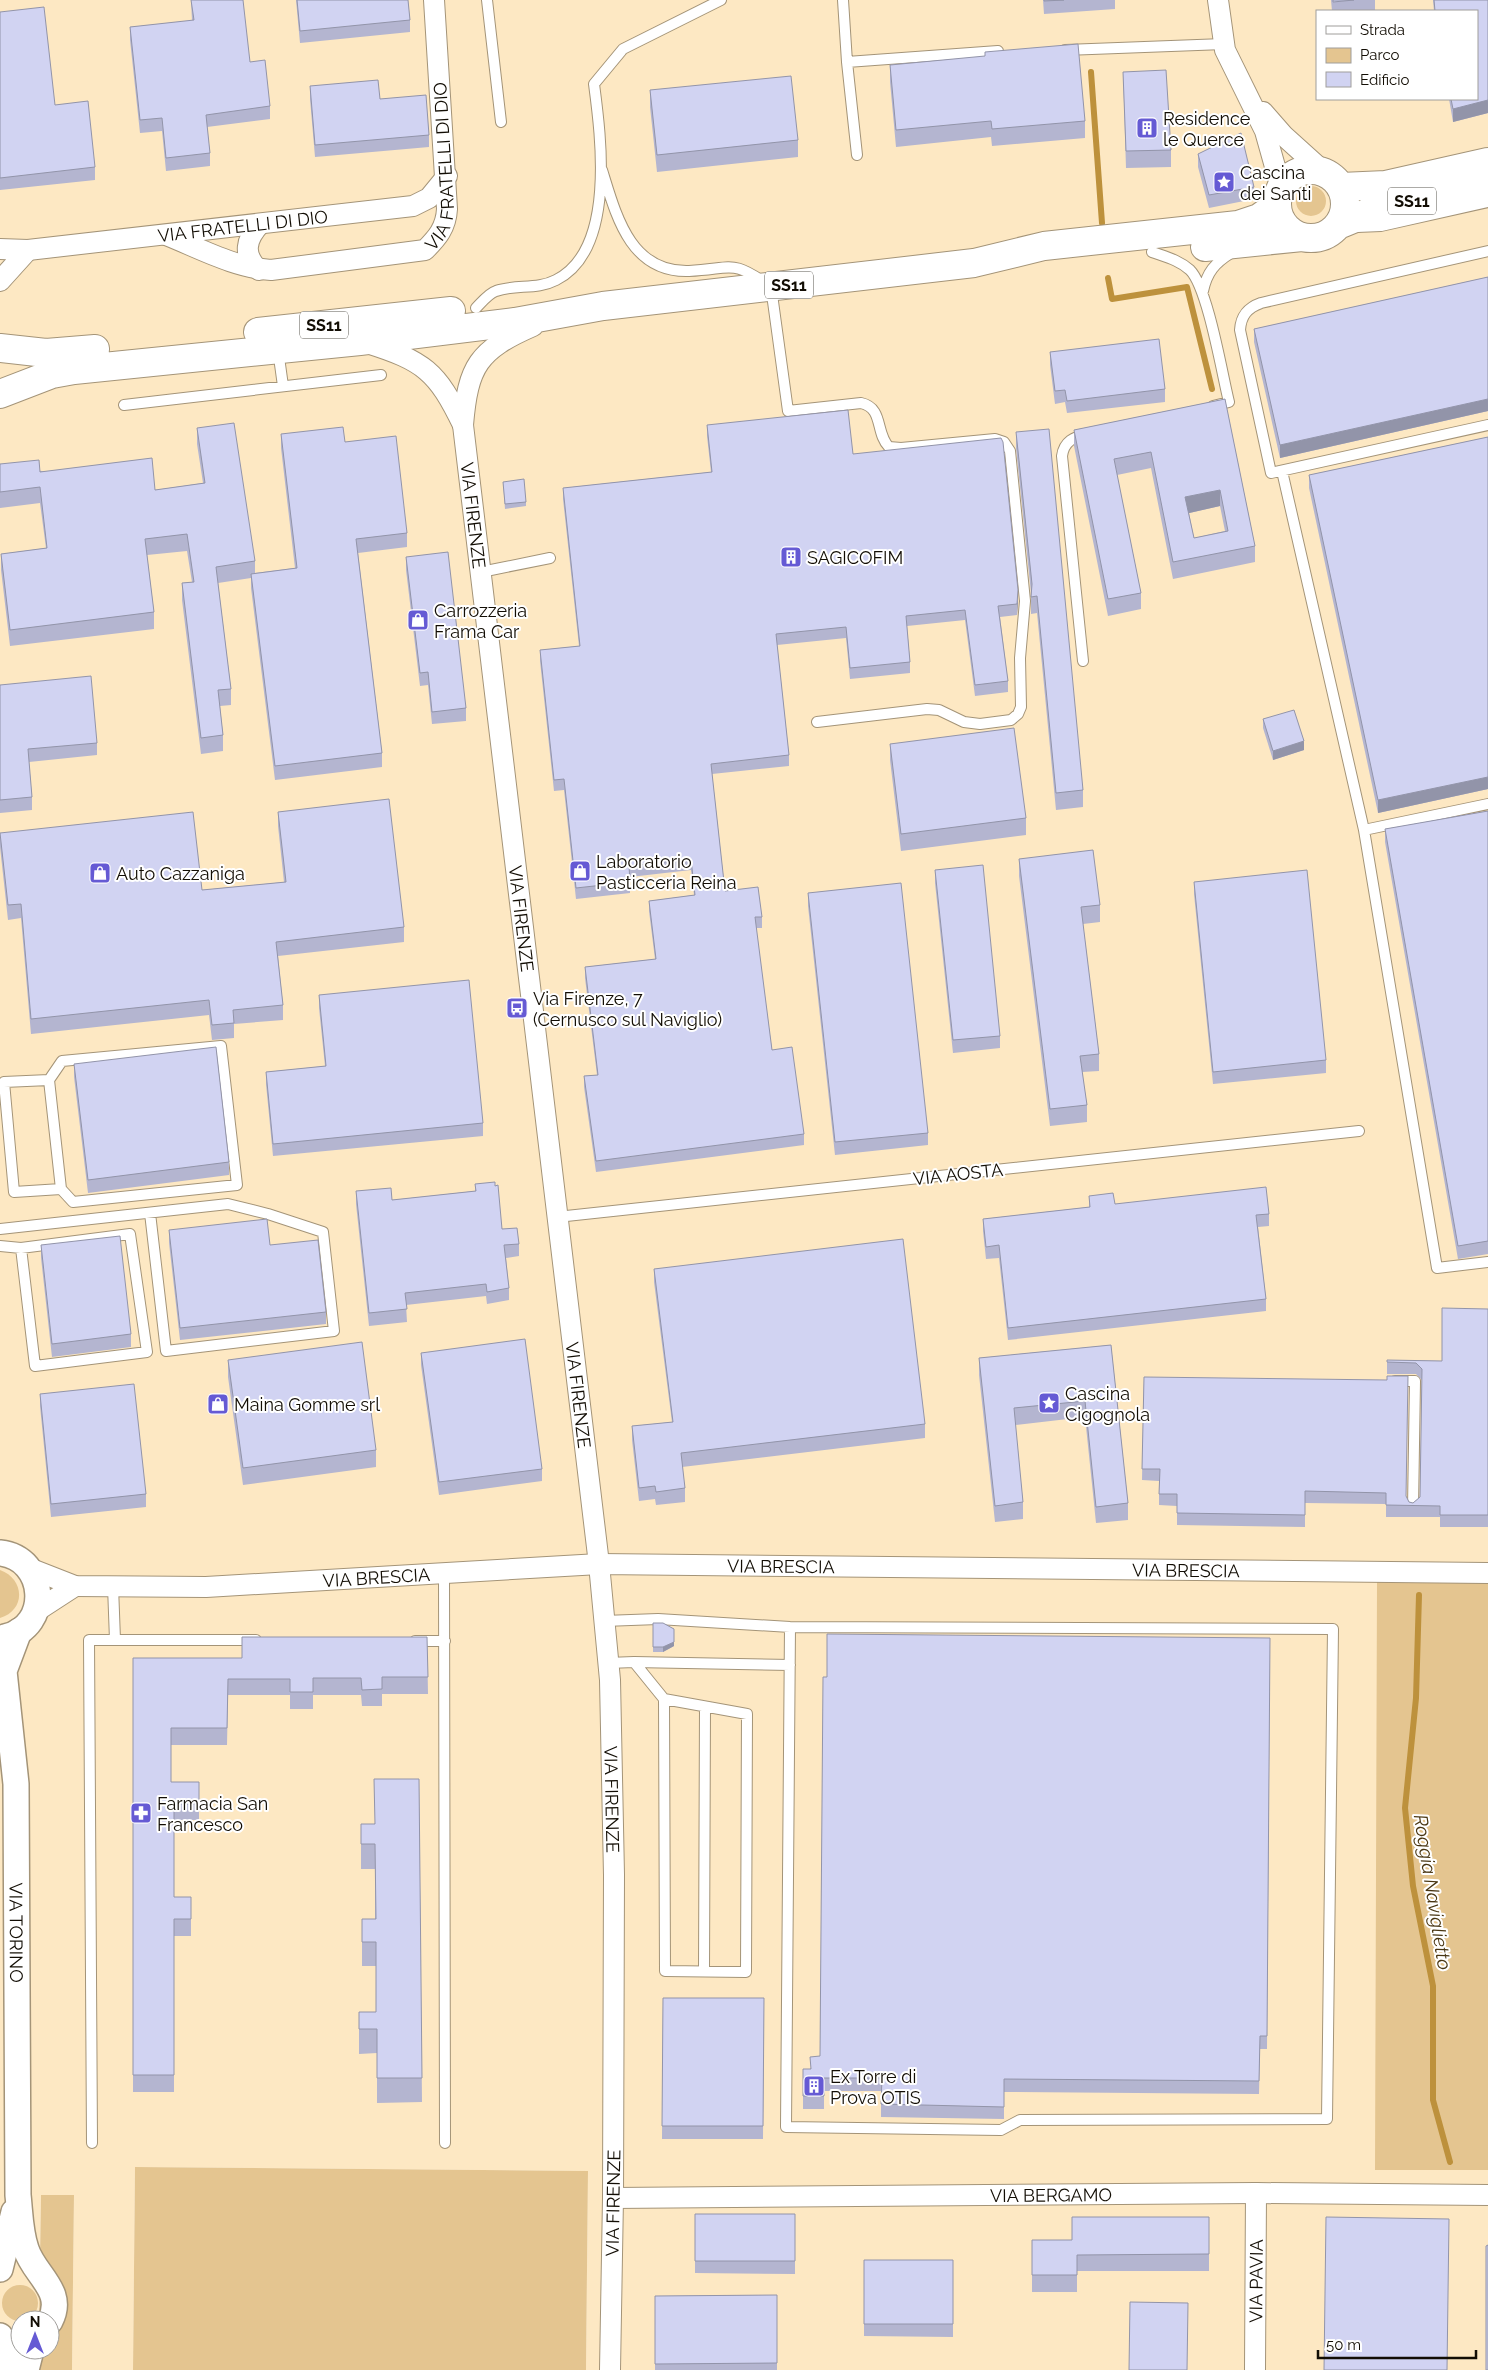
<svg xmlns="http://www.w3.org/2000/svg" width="1488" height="2370" font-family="Raleway,sans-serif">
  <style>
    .built { fill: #fde8c3; fill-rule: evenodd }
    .green { fill: #e4c590 }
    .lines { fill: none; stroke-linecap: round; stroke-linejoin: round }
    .stream { stroke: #bd913c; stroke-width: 6 }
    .service-casing { stroke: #a49478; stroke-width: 12 }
    .minor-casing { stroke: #a49478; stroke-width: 22 }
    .tertiary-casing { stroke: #a49478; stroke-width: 28 }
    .primary-casing { stroke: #a49478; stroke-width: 30 }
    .service { stroke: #fff; stroke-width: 10 }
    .minor { stroke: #fff; stroke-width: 20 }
    .tertiary { stroke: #fff; stroke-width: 25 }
    .primary { stroke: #fff; stroke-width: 28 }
    .wall { fill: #b4b5d0; fill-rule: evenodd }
    .shaded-wall { fill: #9294a9 }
    .building { fill: #d1d3f2; stroke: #9294a9; fill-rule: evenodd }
    .labels { text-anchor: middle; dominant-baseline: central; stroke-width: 4; stroke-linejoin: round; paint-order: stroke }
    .shield { fill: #fff; stroke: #59564f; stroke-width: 1 }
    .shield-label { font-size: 16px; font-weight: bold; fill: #120d04 }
    .poi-label { font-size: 18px; fill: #120d04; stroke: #fff; text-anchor: start }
    .street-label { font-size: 18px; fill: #120d04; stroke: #fff }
    .water-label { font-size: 19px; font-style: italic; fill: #483511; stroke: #fff }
  </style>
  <rect width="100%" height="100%" fill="#fef7eb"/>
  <path class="built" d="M0 0H1488V2370H586L588 2171 135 2167 133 2370H72L74 2196 41 2195 39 2320H20V2350L0 2370ZM1317 11H1477V99H1317Z"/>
  <path class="green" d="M1296 201a15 15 0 1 1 30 0a15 15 0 1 1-30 0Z
    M0 1570C25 1579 26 1610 0 1618Z
    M1377 1582 1488 1583V2170H1375Z
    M135 2167 588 2171 586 2370H133Z
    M41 2195H74L72 2370H39V2350H50V2320H39Z
    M2 2303a18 18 0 1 1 36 0a18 18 0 1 1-36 0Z"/>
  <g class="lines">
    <path class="stream" d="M1091 72 1102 223
      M1108 278 1112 299 1187 287 1212 389
      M1419 1595 1416 1698 1405 1808 1413 1886 1433 1986V2100L1450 2162"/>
    <g class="service-casing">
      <path id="service" d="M487 0 501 122
        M843 0 847 62
        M1065 50 1224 44
        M857 155 847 62 998 51
        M602 170C616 215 630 273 689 271 734 269 730 258 771 287L788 411 861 403C884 408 875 433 889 447L901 448 995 439 1004 442 1010 451 1025 601 1020 658 1021 707 1018 714 1011 720 980 724 964 722 939 710 927 709 817 722
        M1357 227 1381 226 1488 202
        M1488 251 1261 303C1247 308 1241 316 1240 330L1271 473 1488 425
        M1152 252C1166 257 1179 260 1190 270 1208 288 1222 374 1229 402L1213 406
        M1203 291C1207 272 1215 263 1231 253
        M476 308C481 303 489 293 496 291 516 284 537 290 556 280 616 250 601 137 594 84L623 49 721 0
        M278 350 283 386
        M124 405 381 375
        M1282 471 1364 830 1437 1268 1488 1262
        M481 572 550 558
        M1083 661 1062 456C1064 441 1074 437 1087 434
        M1364 830 1488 804
        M49 1080 62 1061 221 1046 237 1185 73 1202 61 1189
        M49 1080 61 1189 14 1192 4 1082Z
        M557 1217 1359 1131
        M0 1229 228 1204 268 1214 323 1232 334 1331 166 1351 150 1213
        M0 1246 21 1248 130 1234 147 1352 35 1366 21 1248
        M1395 1381H1415L1413 1508
        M444 1573 445 2143
        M113 1586 115 1640
        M604 1621 658 1619 790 1627 1333 1629 1327 2119 1020 2120 1001 2130 786 2127 790 1627
        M415 1641H445
        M634 1662 790 1665
        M608 1663 634 1662 664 1699 665 1971 746 1972 747 1714 664 1699
        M704 1971 705 1707
        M92 2143 89 1640H256"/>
    </g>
    <g class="minor-casing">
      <g id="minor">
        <path d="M1218 0 1225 50 1265 131 1281 188"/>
        <path d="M1263 112 1284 136 1325 173"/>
        <path id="s1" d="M166 235C199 248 235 268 271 270L425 250C437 238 446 228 447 209L434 0"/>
        <path d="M0 249 28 250 0 281"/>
        <path id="s2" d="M28 250 413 206 429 198 447 176"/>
        <path d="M259 270C242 255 246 239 260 224"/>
        <path id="s3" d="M533 326C478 350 468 366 463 425L599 1564 610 1680 614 1875 613 2198 610 2370"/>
        <path d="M367 343C424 361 437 371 463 425"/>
        <path id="s4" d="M29 1568 75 1586 206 1587 599 1564 1488 1573"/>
        <path d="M35 1612 75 1586"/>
        <path id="s5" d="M613 2198 1256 2193 1488 2195"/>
        <path id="s6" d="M1255 2370 1256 2193"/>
      </g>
    </g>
    <g class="tertiary-casing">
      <g id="tertiary">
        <path d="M0 1553C47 1558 52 1627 5 1637"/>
        <path id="s7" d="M19 1631 4 1671 16 1784 18 2195C20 2213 20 2232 26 2249 34 2275 66 2291 50 2321"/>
        <path d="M0 2269 14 2212"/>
        <path d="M0 2336 7 2355 10 2370"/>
        <path d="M26 2370 31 2350"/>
      </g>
    </g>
    <g class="primary-casing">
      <path id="primary" d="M1277 204a34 34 0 1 1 68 0a34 34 0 1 1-68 0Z
        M1341 187 1386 185 1488 162
        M1338 225 1377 209 1488 184
        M1205 247 1302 237
        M258 332 451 311
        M0 348 46 353 95 349
        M0 394 52 374 74 370 360 341 515 322 603 306 974 263 1044 246 1238 225 1259 218 1277 205"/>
    </g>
    <use href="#service" class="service"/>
    <use href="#minor" class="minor"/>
    <use href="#tertiary" class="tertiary"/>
    <use href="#primary" class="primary"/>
  </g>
  <path class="wall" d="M191 0 250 62 270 106V119L207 127 210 153V166L166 171 162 131 140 133 130 40V27L192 21Z
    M296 0H408L410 20V32L300 43Z
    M1043 0H1115V9L1044 14Z
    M1331 0H1375V10L1368 11H1332Z
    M1433 0H1488V113L1453 122 1449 99H1477V11H1434Z
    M0 12 55 105 95 167V180L0 190Z
    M890 65 1085 121V138L992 146 991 137 896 147 890 82Z
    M1123 72 1171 150V167L1126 168Z
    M310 86 380 99 429 135V147L315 157 310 99Z
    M650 90 798 140V157L657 172 650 107Z
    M1198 154 1254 187V199L1209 208 1198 167Z
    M1488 277V411L1280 458 1254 342V329Z
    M1050 352 1165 389V402L1067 413 1065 402 1055 404 1050 365Z
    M1225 399 1255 546V562L1173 579 1151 468 1117 475 1141 593V609L1108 616 1074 446V430ZM1220 506 1225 531 1194 538 1189 513Z
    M707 425 853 454 1018 601 1017 615 1000 617 1008 681V692L975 696 965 620 907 626 910 662V673L850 679 846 638 777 645 789 755V766L712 774 725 891 762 917V928H756L772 1050 804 1134V1145L596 1172 584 1087V1076L597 1075 585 978V967L655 959 649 911V901L694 895 691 870 630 877V893L576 899 564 790 554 791 540 661V650L579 646 563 499V488L711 472 707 436Z
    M197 428 255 561V573L295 568 281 448V434L345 442 407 533V547L358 553 382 753V767L275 780 251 588V578L218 583 231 689V705L220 706 223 735V751L201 754 182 600V583L192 582 187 551 147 555 154 612V629L10 646 1 570V554L46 548 40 503 0 508V464L155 490 203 483 197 444Z
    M1016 432 1083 790V807L1056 810 1037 613 1031 614V593L1016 448Z
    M1488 437V789L1378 813 1309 488V475Z
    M503 482 526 502V506L505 509Z
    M406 557 466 708V721L432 724 428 685 420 686 406 570Z
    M0 685 97 743V755L29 762 32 797V810L0 813Z
    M1263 719 1304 750 1273 760 1263 728Z
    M890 744 1026 818V835L901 851 890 760Z
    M1488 811V1254L1458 1259 1385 842V829Z
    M278 812 404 927V942L278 956 283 1005V1020L234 1024V1038L212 1040 209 1015 31 1034 21 918 8 920 0 847V833L202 890 284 882 278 826Z
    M1019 859 1100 905V922L1083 924 1099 1054V1071L1082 1072 1087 1105V1122L1050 1126 1019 876Z
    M935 870 1000 1036V1048L953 1053 935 883Z
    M1194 882 1326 1060V1073L1213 1084 1194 894Z
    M808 893 928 1133V1145L835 1155 808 906Z
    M319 995 483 1123V1136L273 1156 266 1084V1072L325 1066 319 1008Z
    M74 1064 229 1162V1175L88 1193 74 1077Z
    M475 1184 502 1229 519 1244V1256L506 1258 509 1288V1300L487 1304 486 1296 406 1305 407 1322 369 1326 356 1204V1191L392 1200 475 1191Z
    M1089 1196 1115 1204 1269 1214V1226L1258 1227 1266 1299V1311L1008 1340 999 1258 986 1259 983 1231V1219L1089 1207Z
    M169 1230 270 1245 326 1312V1324L180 1340 169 1243Z
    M41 1245 131 1334V1347L52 1357 41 1258Z
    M654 1269 925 1424V1438L682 1467 685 1488V1502L656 1505 655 1499 639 1501 632 1440V1426L672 1422 654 1282Z
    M1488 1309V1527H1440V1517H1386V1504L1305 1503V1527L1177 1525V1506L1159 1505V1481L1142 1480 1144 1377 1406 1497 1409 1502 1413 1503 1420 1497 1422 1380 1416 1374H1387V1360L1442 1361Z
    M1111 1345 1128 1503V1520L1096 1523 1085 1417 1015 1425 1023 1502V1519L995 1522 979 1375V1358Z
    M421 1353 542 1469V1481L439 1495 421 1365Z
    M228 1360 376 1450V1467L243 1485 228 1377Z
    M40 1394 146 1494V1507L51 1517 40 1406Z
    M653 1623 674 1629V1646L663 1652H653Z
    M427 1637 428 1694H382V1706H362L361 1695H313V1709H290V1695H228L227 1745H171V1782H199V1820H174V1897H191V1936H174V2092H133V1658H242Z
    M1270 1638 1267 2049H1260L1259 2094 1004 2092V2119L881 2117V2091H824V2109H803V2069H810L820 2056 827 1677Z
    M419 1779 422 2102 377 2103V2053L359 2054V2012H376V1966H362V1919H375V1869H361V1824H374Z
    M663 1998H764L763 2139H662Z
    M695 2214H795V2274L695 2273Z
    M1209 2217V2271H1077V2292H1032V2240H1072Z
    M864 2260H953V2337L864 2336Z
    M777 2295V2370H655V2296Z"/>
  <path class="shaded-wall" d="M1488 100V113L1453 122V109Z
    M1488 399V411L1280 458V445Z
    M1220 490V506L1185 514V497Z
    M1018 590V601L1017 615V604Z
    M1304 741V750L1273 760V751Z
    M1488 777V789L1378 813V800Z
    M674 1642V1646L663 1652V1647Z"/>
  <path class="building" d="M191 0H243L250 62 265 60 270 106 206 115 210 153 166 158 162 118 140 120 130 27 194 20Z
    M297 0H408L410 20 300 31Z
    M1044 0H1064L1044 1Z
    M1333 0H1354L1333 2Z
    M1434 0H1488V100L1453 109 1451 99H1477V11H1435Z
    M44 7 55 105 88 101 95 167 0 178V12Z
    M1078 44 1085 121 992 129 991 121 896 130 890 65 985 56V52Z
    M1166 70 1171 150 1126 151 1123 72Z
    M791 76 798 140 657 155 650 90Z
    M378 80 380 99 426 95 429 135 315 145 310 86Z
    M1241 133 1254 187 1209 195 1198 154Z
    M1488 277V399L1280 445 1254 329Z
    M1159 339 1165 389 1067 401 1065 390 1055 391 1050 352Z
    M1225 399 1255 546 1173 562 1151 452 1114 459 1141 593 1108 599 1074 430ZM1220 490 1228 531 1194 538 1185 497Z
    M848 410 853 454 1001 438 1003 442 1018 590 1017 604 998 606 1008 681 975 685 965 610 906 616 910 662 850 668 846 627 776 634 789 755 711 764 725 891 758 887 762 917H755L772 1050 792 1047 804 1134 596 1161 584 1076 598 1075 585 967 656 959 649 901 695 895 691 859 629 866 630 882 576 888 564 779 554 780 540 650 580 646 563 488 712 472 707 425Z
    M234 423 255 561 216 567 231 689 218 690 223 735 201 738 182 583 194 582 187 534 145 539 154 612 10 630 1 554 47 548 40 487 0 492V464L39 460 40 472 152 458 155 490 205 483 197 428Z
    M343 427 345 442 396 436 407 533 356 539 382 753 275 766 251 574 297 568 281 434Z
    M1049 429 1083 790 1056 793 1037 596 1031 597 1032 584 1016 432Z
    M1488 437V777L1378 800 1309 475Z
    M524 479 526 502 505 504 503 482Z
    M448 552 466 708 432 712 428 672 420 673 406 557Z
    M91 676 97 743 28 749 32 797 0 800V685Z
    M1294 710 1304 741 1273 751 1263 719Z
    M1014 728 1026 818 901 834 890 744Z
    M389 799 404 927 276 942 283 1005 233 1010 234 1023 212 1025 209 1000 31 1019 21 904 8 905 0 833 193 812 202 890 286 882 278 812Z
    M1488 811V1241L1458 1246 1385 829Z
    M1093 850 1100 905 1081 907 1099 1054 1080 1056 1087 1105 1050 1109 1019 859Z
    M983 865 1000 1036 953 1040 935 870Z
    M1307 870 1326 1060 1213 1072 1194 882Z
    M901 883 928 1133 835 1142 808 893Z
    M469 980 483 1123 273 1144 266 1072 326 1066 319 995Z
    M216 1047 229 1162 88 1180 74 1064Z
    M495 1182V1186L498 1185 502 1229 517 1228 519 1244 504 1245 509 1288 487 1292 486 1284 405 1293 407 1309 369 1313 356 1191 391 1188 392 1200 476 1191 475 1184Z
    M1266 1187 1269 1214 1256 1215 1266 1299 1008 1328 999 1245 986 1247 983 1219 1090 1207 1089 1196 1113 1193 1115 1204Z
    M267 1219 270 1245 318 1240 326 1312 180 1328 169 1230Z
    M120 1236 131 1334 52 1344 41 1245Z
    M903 1239 925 1424 681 1453 685 1488 656 1492 655 1486 639 1488 632 1426 673 1422 654 1269Z
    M1442 1308 1488 1309V1515H1440V1506L1386 1505V1493L1305 1491V1515L1177 1513V1494H1159L1160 1469H1142L1144 1377 1387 1380V1376H1408L1406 1496 1409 1502 1413 1503 1420 1497 1422 1369 1416 1363 1387 1362V1360L1442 1361Z
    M525 1339 542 1469 439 1482 421 1353Z
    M362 1342 376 1450 243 1468 228 1360Z
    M1111 1345 1128 1503 1096 1507 1085 1401 1014 1408 1023 1502 995 1506 979 1358Z
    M134 1384 146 1494 51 1504 40 1394Z
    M653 1623H663L674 1629V1642L663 1647H653Z
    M827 1634 1270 1638 1267 2036H1260L1259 2081 1004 2079V2107L881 2104 882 2078H824V2096H803V2069H811L810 2057 820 2056 823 1677H827Z
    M242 1637H427L428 1677H382V1689L362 1690 361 1678H313V1692H290V1679H228L227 1728H171V1782H199V1804H174V1897H191V1919H174V2075H133V1658H242Z
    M374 1779H419L422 2078H377V2029H359V2012H376V1942H362V1919H376L375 1844H361V1824H375Z
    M663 1998H764L763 2126H662Z
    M695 2214H795V2261H695Z
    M1072 2217H1209V2254L1077 2255V2275H1032V2240H1072Z
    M1326 2217 1449 2219 1447 2370H1324Z
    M1488 2245V2370H1486V2246Z
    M864 2260H953V2324H864Z
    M777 2295V2363L655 2364V2296Z
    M1130 2302 1188 2303 1187 2370H1129Z"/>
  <defs>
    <g id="building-square" transform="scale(1.125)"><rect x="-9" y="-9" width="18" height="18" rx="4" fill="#655ad4" stroke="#fff"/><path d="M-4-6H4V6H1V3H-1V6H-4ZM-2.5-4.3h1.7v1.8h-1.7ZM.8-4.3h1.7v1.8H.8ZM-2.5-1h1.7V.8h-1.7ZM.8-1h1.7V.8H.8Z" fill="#fff"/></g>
    <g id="sight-square" transform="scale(1.125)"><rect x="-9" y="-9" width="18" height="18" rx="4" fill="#655ad4" stroke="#fff"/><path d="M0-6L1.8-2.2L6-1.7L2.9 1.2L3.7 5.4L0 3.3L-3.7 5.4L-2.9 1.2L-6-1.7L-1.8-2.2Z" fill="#fff"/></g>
    <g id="shop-square" transform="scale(1.125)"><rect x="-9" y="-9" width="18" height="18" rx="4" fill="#655ad4" stroke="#fff"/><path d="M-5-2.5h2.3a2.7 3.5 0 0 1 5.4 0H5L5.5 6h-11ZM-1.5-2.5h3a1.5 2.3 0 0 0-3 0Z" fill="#fff"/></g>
    <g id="bus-square" transform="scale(1.125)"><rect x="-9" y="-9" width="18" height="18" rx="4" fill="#655ad4" stroke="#fff"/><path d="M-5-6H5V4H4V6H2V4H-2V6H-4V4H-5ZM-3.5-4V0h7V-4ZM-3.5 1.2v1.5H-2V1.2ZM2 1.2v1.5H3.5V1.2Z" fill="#fff"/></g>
    <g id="pharmacy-square" transform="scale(1.125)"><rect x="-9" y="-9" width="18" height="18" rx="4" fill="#655ad4" stroke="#fff"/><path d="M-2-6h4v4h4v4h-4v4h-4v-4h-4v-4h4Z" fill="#fff"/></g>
  </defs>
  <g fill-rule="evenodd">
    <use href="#building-square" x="1147" y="128"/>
    <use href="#sight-square" x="1224" y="182"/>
    <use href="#building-square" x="791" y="557"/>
    <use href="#shop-square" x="418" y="620"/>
    <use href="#shop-square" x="580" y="871"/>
    <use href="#shop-square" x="100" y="873"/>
    <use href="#bus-square" x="517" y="1008"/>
    <use href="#sight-square" x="1049" y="1403"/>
    <use href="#shop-square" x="218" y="1404"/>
    <use href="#pharmacy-square" x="141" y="1813"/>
    <use href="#building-square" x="814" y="2086"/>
  </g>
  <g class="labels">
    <g class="shield">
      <rect x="1388" y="187.5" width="48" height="27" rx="4"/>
      <rect x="765" y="271.5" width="48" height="27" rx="4"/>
      <rect x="300" y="311.5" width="48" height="27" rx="4"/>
    </g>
    <g class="shield-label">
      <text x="1412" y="201">SS11</text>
      <text x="789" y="285">SS11</text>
      <text x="324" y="325">SS11</text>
    </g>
    <g class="poi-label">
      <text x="1163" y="118">Residence<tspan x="1163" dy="21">le Querce</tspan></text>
      <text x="1240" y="172">Cascina<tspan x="1240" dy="21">dei Santi</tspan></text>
      <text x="807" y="557">SAGICOFIM</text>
      <text x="434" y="610">Carrozzeria<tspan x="434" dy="21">Frama Car</tspan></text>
      <text x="596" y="861">Laboratorio<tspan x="596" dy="21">Pasticceria Reina</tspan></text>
      <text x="116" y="873">Auto Cazzaniga</text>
      <text x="533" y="998">Via Firenze, 7<tspan x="533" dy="21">(Cernusco sul Naviglio)</tspan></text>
      <text x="1065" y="1393">Cascina<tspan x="1065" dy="21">Cigognola</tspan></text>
      <text x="234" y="1404">Maina Gomme srl</text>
      <text x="157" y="1803">Farmacia San<tspan x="157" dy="21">Francesco</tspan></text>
      <text x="830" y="2076">Ex Torre di<tspan x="830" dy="21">Prova OTIS</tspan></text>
    </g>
    <g class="street-label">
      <text stroke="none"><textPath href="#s1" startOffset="356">VIA FRATELLI DI DIO</textPath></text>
      <text stroke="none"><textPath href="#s2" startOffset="216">VIA FRATELLI DI DIO</textPath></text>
      <text stroke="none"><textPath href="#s3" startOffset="222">VIA FIRENZE</textPath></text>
      <text stroke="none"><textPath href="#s3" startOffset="628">VIA FIRENZE</textPath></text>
      <text transform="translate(958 1174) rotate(-6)">VIA AOSTA</text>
      <text stroke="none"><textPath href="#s3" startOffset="1108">VIA FIRENZE</textPath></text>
      <text stroke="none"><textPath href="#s4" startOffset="756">VIA BRESCIA</textPath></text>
      <text stroke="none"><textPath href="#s4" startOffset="1161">VIA BRESCIA</textPath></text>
      <text stroke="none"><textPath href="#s4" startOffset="351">VIA BRESCIA</textPath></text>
      <text stroke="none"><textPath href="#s3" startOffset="1514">VIA FIRENZE</textPath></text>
      <text stroke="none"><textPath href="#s7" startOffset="305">VIA TORINO</textPath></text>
      <text stroke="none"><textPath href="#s5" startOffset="438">VIA BERGAMO</textPath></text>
      <text transform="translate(613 2203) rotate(-89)">VIA FIRENZE</text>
      <text stroke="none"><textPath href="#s6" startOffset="89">VIA PAVIA</textPath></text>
    </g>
    <g class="water-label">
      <text transform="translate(1433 1892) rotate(81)">Roggia Naviglietto</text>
    </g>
  </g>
  <rect x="1316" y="10" width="162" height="90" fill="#ffffff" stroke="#a09e9b"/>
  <rect x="1326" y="26" width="25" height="8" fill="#ffffff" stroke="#a09e9b"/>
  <text x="1360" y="35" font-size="15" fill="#120d04">Strada</text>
  <rect x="1326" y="48" width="25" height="15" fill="#e4c590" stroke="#a09e9b"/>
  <text x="1360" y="60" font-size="15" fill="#120d04">Parco</text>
  <rect x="1326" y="72" width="25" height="15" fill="#d1d3f2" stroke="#a09e9b"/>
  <text x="1360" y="85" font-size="15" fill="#120d04">Edificio</text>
  <g transform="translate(35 2335)"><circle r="24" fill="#ffffff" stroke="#a09e9b"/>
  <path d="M0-4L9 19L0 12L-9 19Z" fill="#655ad4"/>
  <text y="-8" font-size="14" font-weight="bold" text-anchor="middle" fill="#120d04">N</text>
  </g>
  <path d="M1318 2350v8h158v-8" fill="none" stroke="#120d04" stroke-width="2.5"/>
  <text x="1326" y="2350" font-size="15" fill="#120d04" stroke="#ffffff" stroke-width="4" paint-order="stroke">50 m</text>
</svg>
